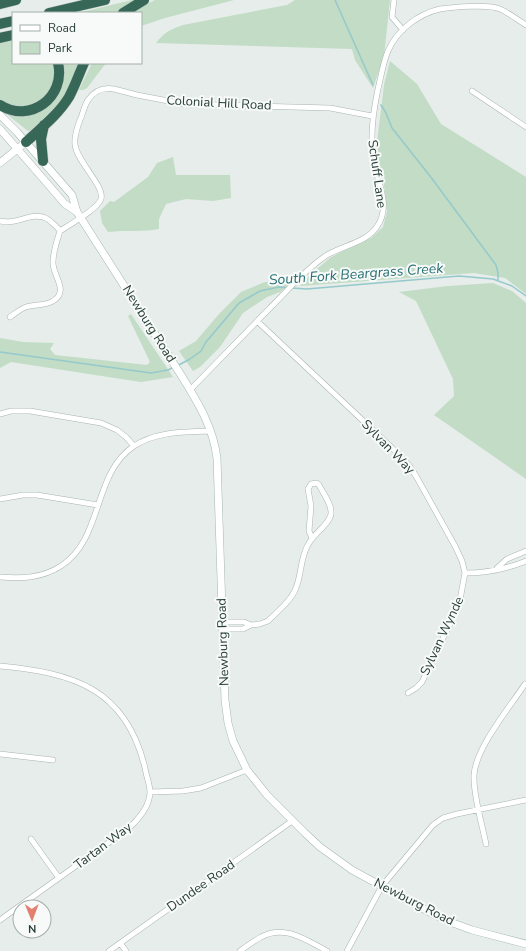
<svg xmlns="http://www.w3.org/2000/svg" width="526" height="951" font-family="'Nunito Sans',sans-serif">
  <style>
    .green { fill: #c2dcc6 }
    .lines { fill: none; stroke-linecap: round; stroke-linejoin: round }
    .stream { stroke: #95c9cb; stroke-width: 1.5 }
    .minor-casing { stroke: #a9b5b0; stroke-width: 6 }
    .secondary-casing { stroke: #a6b8b0; stroke-width: 8 }
    .motorway-casing { stroke: #c3c9c6; stroke-width: 11 }
    .minor { stroke: #fff; stroke-width: 5 }
    .secondary { stroke: #fff; stroke-width: 7 }
    .motorway { stroke: #366757; stroke-width: 10 }
    .labels { text-anchor: middle; dominant-baseline: central; stroke-width: 4; stroke-linejoin: round; paint-order: stroke }
    .street-label { font-size: 13px; fill: #273e35; stroke: #f7faf8 }
    .water-label { font-size: 14px; font-style: italic; fill: #276f73; stroke: #f7faf8 }
  </style>
  <rect width="100%" height="100%" fill="#e6edea"/>
  <path class="green" d="M132 0H138L118 13H78Z
    M155 0H234L165 18 141 26V13H132L143 6Z
    M295 0H390L384 56 373 88 355 60 352 49 156 43C165 32 169 30 183 25L287 5Z
    M13 39V63H54C59 87 44 105 21 108 15 108 6 103 0 101V42Z
    M390 61 417 84 441 124 526 177V294L505 278 474 273 300 286 312 273 330 258 347 248 371 238 383 227 387 212 384 185 375 158 384 85Z
    M61 63H80L63 97 53 110 31 130 28 131 4 112 45 107Z
    M92 63H106L87 88 83 90H79Z
    M173 157 176 175H230L231 198 213 201 186 199 166 204 159 219V229C142 232 125 230 108 232L102 223 100 211 110 201 114 202 148 177 157 163Z
    M293 281 280 292 267 297 243 313 220 347 200 367 193 371 179 351 196 341 219 314 241 292 265 282Z
    M493 283 512 291 526 303V479L434 415 454 396 453 379 416 301 399 292 448 286Z
    M131 314 173 377 141 382 11 362 0 368V338L23 342 54 343 50 349 55 355 147 365 150 362 128 316Z"/>
  <g class="lines">
    <path class="stream" d="M335 0 373 85
      M381 105 386 113 392 128 430 176 496 265 498 273V280
      M292 288 307 289 459 276 493 279 512 286 526 296
      M0 352 151 373 168 370 174 367
      M177 366 190 359 201 351 206 342 239 303 260 291 279 287 288 288"/>
    <g class="minor-casing">
      <path id="minor" d="M394 0 392 17 403 30
        M472 91 526 127
        M0 221C17 226 33 209 49 220 53 224 57 226 60 231
        M10 317C15 314 20 309 26 307 35 304 45 306 53 301 70 291 52 275 53 262 53 252 57 241 60 231 69 225 98 209 101 199 105 186 76 161 75 144 74 136 77 128 80 120 83 114 84 106 88 100 95 90 103 87 114 89L137 95 184 104 330 108 372 116
        M257 321 392 448 408 464 416 476 455 546 462 561 465 573 459 605 422 682 416 688 408 693
        M190 390C216 363 243 336 269 309 286 292 304 271 324 257 339 246 364 244 376 228 393 206 376 181 373 158 370 135 373 112 378 89 381 77 383 63 388 51 397 30 418 14 440 9 453 7 489 4 500 9 509 13 518 20 526 25
        M0 414 11 411H30L101 423 117 430 126 437 134 446
        M0 499 23 495H37L98 505
        M497 568 507 559 526 551
        M465 573C486 573 506 569 526 561
        M0 577C22 579 42 578 61 566 104 538 92 474 134 446 157 431 185 432 211 431
        M222 622H244L251 625
        M222 629H243L251 625 260 624 268 621C278 611 291 601 296 588 302 573 300 557 309 543 314 534 330 523 331 514 332 504 323 493 319 485L317 483 311 484 308 489 311 506 309 531 312 538
        M0 666C73 673 126 688 145 768 146 775 150 785 150 792 150 806 138 820 129 828L0 920
        M0 754 53 760
        M150 792 183 791 201 788 247 770
        M31 839 59 878
        M486 844C482 824 473 795 474 775 476 747 510 707 525 684
        M120 943 126 951
        M109 951 292 821
        M240 951C247 946 254 941 261 937 285 924 306 940 327 951
        M347 951 382 886 433 825 443 818 457 814 526 800"/>
    </g>
    <g class="secondary-casing">
      <path id="secondary" d="M0 115 17 132 72 195 77 212 181 375C197 401 213 426 217 458L225 700 228 723 233 741 247 770 267 795 305 833 320 847 352 870 431 913 453 923 472 930 526 944
        M0 129 65 204 77 212
        M0 163 26 142"/>
    </g>
    <g class="motorway-casing">
      <path id="motorway" d="M0 4 16 0
        M49 13 105 0
        M123 13 144 0
        M0 24 13 21
        M0 38 13 35
        M0 105C30 124 66 97 58 63
        M26 142C41 128 58 115 69 97 75 86 79 74 84 63
        M43 161 41 139 44 125"/>
    </g>
    <use href="#minor" class="minor"/>
    <use href="#secondary" class="secondary"/>
    <use href="#motorway" class="motorway"/>
  </g>
  <g class="labels">
    <g class="street-label">
      <text transform="translate(219 103) rotate(3)">Colonial Hill Road</text>
      <text transform="translate(377 174) rotate(82)">Schuff Lane</text>
      <text transform="translate(149 324) rotate(58)">Newburg Road</text>
      <text transform="translate(388 447) rotate(46)">Sylvan Way</text>
      <text transform="translate(442 636) rotate(-65)">Sylvan Wynde</text>
      <text transform="translate(223 642) rotate(-92)">Newburg Road</text>
      <text transform="translate(103 846) rotate(-37)">Tartan Way</text>
      <text transform="translate(201 886) rotate(-35)">Dundee Road</text>
      <text transform="translate(414 902) rotate(27)">Newburg Road</text>
    </g>
    <g class="water-label">
      <text transform="translate(356 274) rotate(-4)">South Fork Beargrass Creek</text>
    </g>
  </g>
  <rect x="12" y="12" width="130" height="52" fill="#f7faf8" stroke="#a4afaa"/>
  <rect x="20" y="25" width="20" height="6" fill="#ffffff" stroke="#a4afaa"/>
  <text x="48" y="32" font-size="12" fill="#273e35">Road</text>
  <rect x="20" y="42" width="20" height="12" fill="#c2dcc6" stroke="#a4afaa"/>
  <text x="48" y="52" font-size="12" fill="#273e35">Park</text>
  <g transform="translate(32 919) rotate(179)"><circle r="19" fill="#f7faf8" stroke="#a4afaa"/>
  <path d="M0-3L7 15L0 10L-7 15Z" fill="#e27f70"/>
  <text y="-6" font-size="11" font-weight="bold" text-anchor="middle" fill="#273e35">N</text>
  </g>
</svg>
